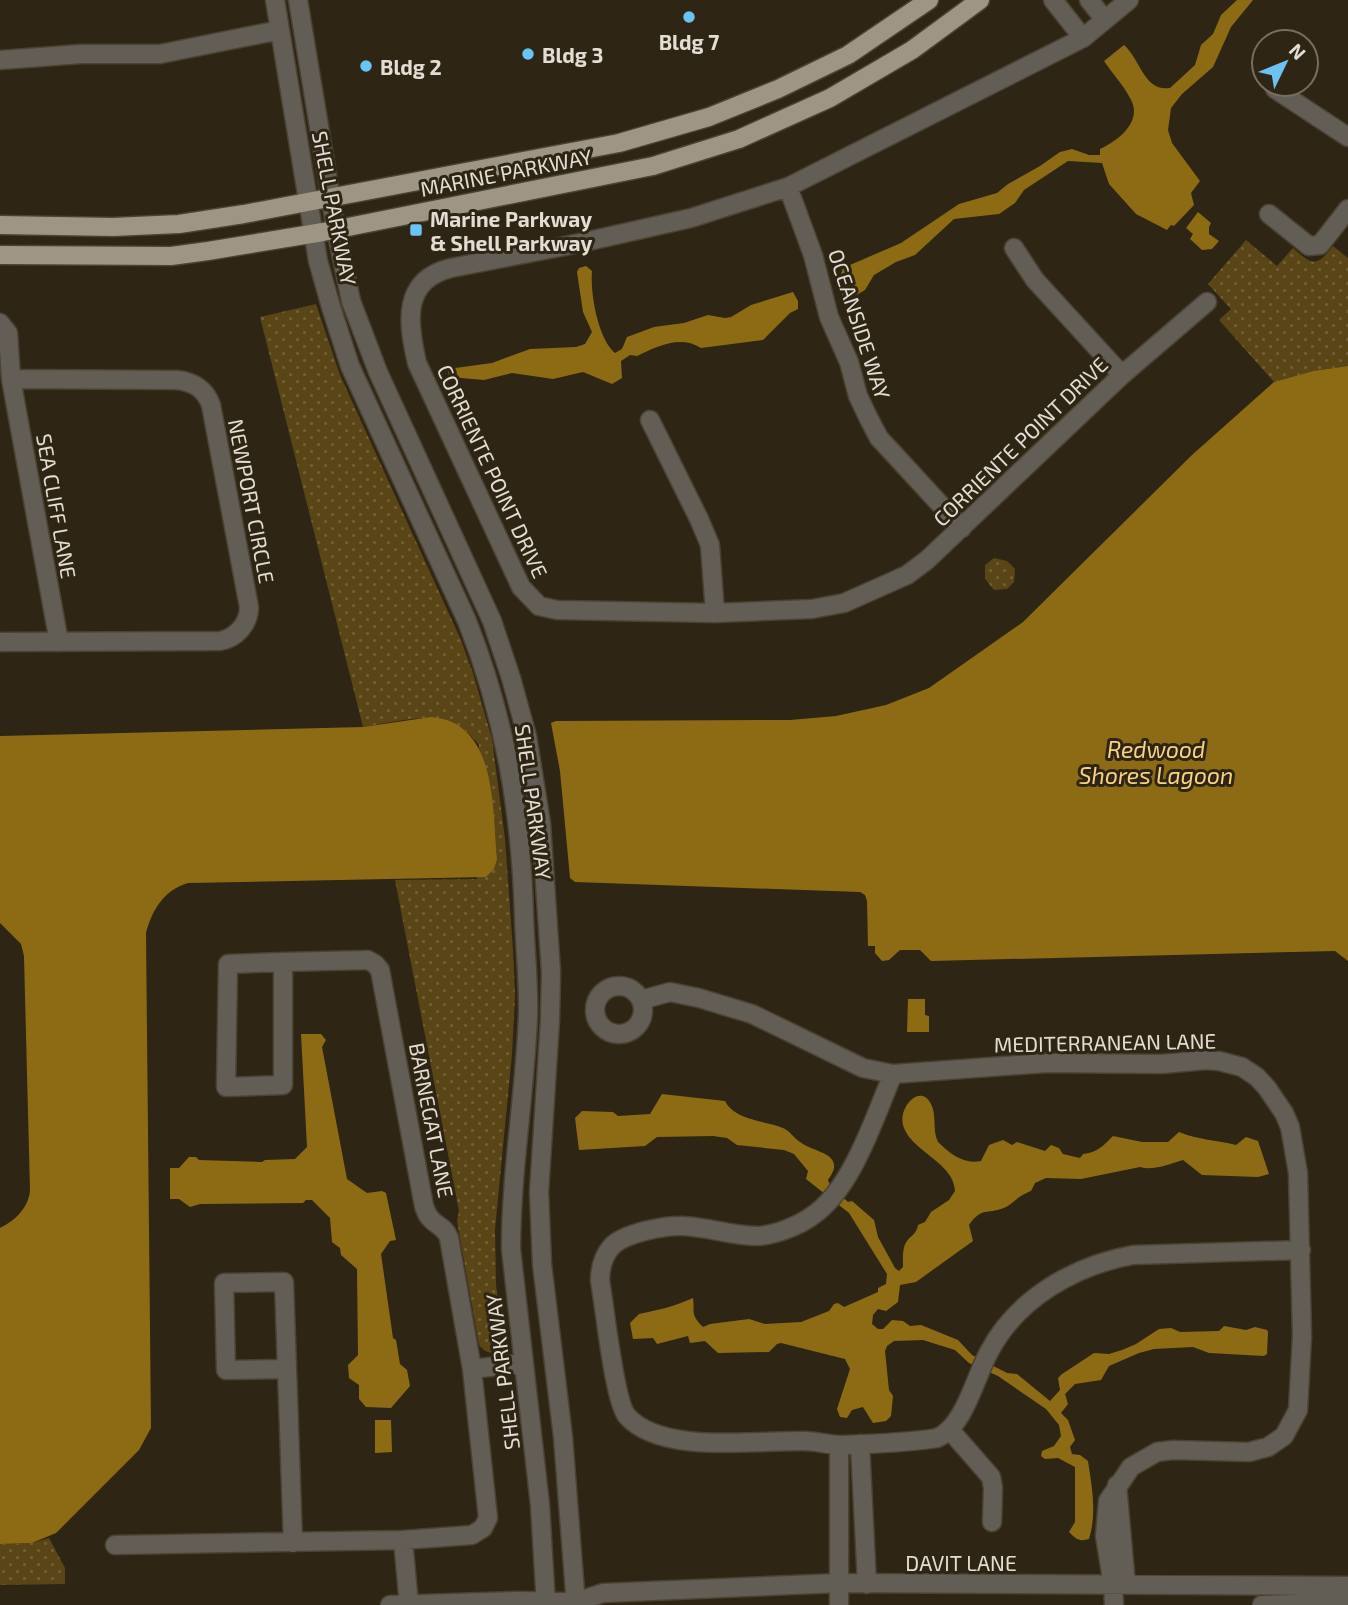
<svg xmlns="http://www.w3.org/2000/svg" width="1348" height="1605" font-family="'Exo 2',sans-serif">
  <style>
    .grass { fill: url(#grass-dots) }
    .water { fill: #8d6b15 }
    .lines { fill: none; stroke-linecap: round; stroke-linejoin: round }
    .minor-casing { stroke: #4b4233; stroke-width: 21 }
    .major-casing { stroke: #4b4233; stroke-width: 21 }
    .minor { stroke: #625e56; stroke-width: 18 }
    .major { stroke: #9e9584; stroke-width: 18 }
    .poi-dot { fill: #6cc3f2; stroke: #2e2514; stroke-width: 2.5 }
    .labels { text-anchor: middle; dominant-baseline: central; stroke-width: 6; stroke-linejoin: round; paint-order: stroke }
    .poi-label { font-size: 21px; font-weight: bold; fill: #e3ddd3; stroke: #2e2514; text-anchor: start }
    .street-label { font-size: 21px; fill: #e3ddd3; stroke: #2e2514 }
    .water-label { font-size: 23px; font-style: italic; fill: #f9d282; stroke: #2e2514 }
  </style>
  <defs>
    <pattern id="grass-dots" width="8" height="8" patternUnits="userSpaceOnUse" patternTransform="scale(1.75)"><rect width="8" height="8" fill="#5a4516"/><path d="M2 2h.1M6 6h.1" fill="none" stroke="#725f37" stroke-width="1.8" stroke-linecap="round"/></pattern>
  </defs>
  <rect width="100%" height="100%" fill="#2e2514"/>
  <path class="grass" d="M1246 240 1277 266 1293 248C1312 265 1316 268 1333 246L1348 258V366L1313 371 1274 382 1219 320 1231 309 1208 284Z
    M316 304 340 375 461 640 473 673 492 739 505 839 513 950 515 996 512 1054 495 1229 496 1285 505 1348 494 1354 485 1351 479 1345 457 1221 459 1211 395 880 477 879 479 745C447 704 407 721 363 727L260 317Z
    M994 558 1007 561 1015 569 1014 582 1007 589 994 590 985 579V565Z
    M49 1538 65 1568V1584L0 1585V1544L32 1543Z"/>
  <path class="water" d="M1237 0H1253L1231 27 1213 67 1182 94 1171 108 1168 130 1172 143 1200 181 1191 193 1194 205 1174 226 1171 225 1167 230 1136 214 1109 184 1102 163 1068 161 1024 190 1015 203 999 214 954 219 915 255 896 262 874 275 865 290 848 300 842 298 843 286 839 280 843 268 901 243 959 204 997 193 1008 184 1040 166 1060 152 1072 149 1089 155H1100V149C1118 141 1144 121 1130 98 1124 86 1112 73 1104 61L1124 45C1141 60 1144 92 1170 88L1195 65 1201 45 1213 34 1221 15Z
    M1198 212 1211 223 1209 227V234L1219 241 1212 249 1202 250 1190 239 1193 234 1186 228Z
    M586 266 592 271C590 293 598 339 615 353L622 349 627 337 654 327 684 323 708 315 725 318 731 317 751 305 793 292 798 301V309L790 313 763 340 701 348C680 335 658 346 637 356L630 355 621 361 622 378 612 384 583 372 553 379 512 373 484 380 449 377 448 369 492 363 530 349 576 347 585 344 592 332 583 312 577 272 579 268Z
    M1348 366V961L1335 951 931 961 920 950H900L889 960 882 961 875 953V946H868L867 901 865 895 860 892 575 882 570 878 560 771 551 723 556 721 790 720 836 716 886 705 929 688 1023 622 1192 455 1274 382 1313 371Z
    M431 717C498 722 492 810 497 859L494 869 486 877 188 883C164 890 152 910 146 933L151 1428 139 1450 56 1533 32 1543 0 1544V1228C15 1221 29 1207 30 1190L24 956 21 944 0 923V736L363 727Z
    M908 999H925V1015L929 1016V1032H907Z
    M301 1034H321L326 1040 322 1047 347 1179 367 1193 382 1191 386 1193 396 1240 390 1241 381 1254 393 1338 396 1340 400 1364 407 1370 410 1386 391 1408 366 1407 359 1399V1385L349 1378 348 1365 358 1355 357 1269 341 1255 340 1248 332 1242 330 1218 312 1200H306L303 1203 200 1204 190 1207 179 1199H170V1168H179L189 1157H196L199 1160 262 1162 265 1160 295 1159 307 1147Z
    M662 1094 725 1101C734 1120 766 1121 783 1128 791 1132 793 1137 800 1142 814 1153 848 1153 828 1180L830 1185 848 1202 852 1201 874 1220 878 1237 895 1268 899 1271 903 1267C903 1259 902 1247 907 1241 912 1234 916 1235 918 1225L925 1222 931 1212 949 1200 955 1191C954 1163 913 1152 904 1128 896 1109 920 1082 931 1104 937 1115 932 1130 938 1142 949 1153 964 1165 981 1161L989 1145 1003 1140 1012 1145 1017 1142 1045 1151 1051 1145 1059 1148 1063 1154 1080 1158 1083 1154C1097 1153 1104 1145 1113 1136L1142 1142H1168L1179 1132C1199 1140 1216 1140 1236 1145L1246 1137 1258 1141 1269 1174 1258 1177 1202 1175 1183 1160C1170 1164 1153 1171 1140 1167L1081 1179 1046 1178 1035 1183 1031 1191C1018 1196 1016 1201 1006 1207 989 1215 982 1206 969 1225L973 1241 916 1282 900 1285 898 1302 886 1311 878 1309 873 1315 872 1324 878 1329H883L892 1320 903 1321 910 1326 921 1325 958 1340 972 1355 1007 1373 1017 1374 1050 1401 1060 1390 1058 1378 1062 1374 1094 1353 1109 1354 1122 1350 1136 1344 1159 1329 1171 1328 1180 1332 1219 1331 1224 1326 1246 1330 1255 1327 1267 1330 1268 1332 1267 1354 1264 1356 1209 1353 1193 1347 1154 1349 1139 1353 1109 1366 1101 1380 1075 1384 1065 1394 1068 1404 1061 1413 1068 1420 1075 1440 1070 1447 1072 1454 1080 1455 1088 1461C1092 1487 1097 1514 1089 1539 1079 1542 1076 1539 1069 1532L1075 1522V1467L1058 1458 1045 1459 1041 1456 1042 1451 1054 1446 1061 1436 1059 1425 1046 1409 998 1376 969 1363 955 1350 923 1340 894 1341 887 1346 885 1351 889 1390 893 1396 891 1416 886 1421 873 1423 863 1407 852 1410 847 1418 840 1417 837 1409 850 1369 845 1359 781 1343 777 1344 769 1352 718 1353 705 1341 690 1343 688 1336 657 1344 653 1338 633 1339 630 1323 639 1314C658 1310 673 1307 693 1298 695 1313 690 1314 703 1327L710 1324 749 1319 765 1324 801 1322 829 1311 834 1304 838 1303 844 1307 878 1292V1288L886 1284 887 1274 849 1213 806 1179 808 1171 794 1154 784 1150 737 1145 727 1138 713 1136 657 1137 645 1146 579 1150 575 1118 582 1111 613 1112 618 1116 650 1114Z
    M375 1420H391L392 1452 375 1453Z"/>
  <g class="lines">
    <g class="minor-casing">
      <path id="minor" d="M275 0 318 261 331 307 350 366 467 621C505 717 521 812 524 916 525 949 529 983 528 1016 525 1094 511 1171 511 1249L540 1505 546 1605
        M298 0 336 229 351 301 378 372 492 621 511 678 527 736 541 823 551 972 550 1020 539 1192 542 1264 563 1437 576 1605
        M1053 0 1083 38
        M1089 0 1105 20
        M1129 0 1083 38 788 187 691 218 580 243 451 268C401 280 408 324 417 363L521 587 539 606 557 610 715 613 812 609 844 603 907 575 927 560 1122 375 1207 302
        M0 60 81 54H160L280 30
        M1275 89 1348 137
        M788 187 813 255 829 317 849 362 858 396 869 419 879 438 892 452 962 528
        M1269 214 1309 246 1320 245 1348 209
        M1014 248 1035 280 1122 375
        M0 323 8 333 11 379 177 380C194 382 205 389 211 405L249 607C249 624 236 638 220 641L0 642
        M11 379 59 642
        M650 420 699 519 710 545 715 613
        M283 962V1085L226 1087 228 964Z
        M595 1010a24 24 0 1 1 48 0a24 24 0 1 1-48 0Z
        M641 1000 670 992 699 998 752 1014 863 1068 893 1074 1046 1063 1162 1064 1206 1060 1219 1061 1242 1067 1257 1077 1267 1088 1284 1113 1290 1127 1298 1173 1302 1336 1298 1410 1284 1436 1268 1447 1249 1452 1173 1450 1157 1452 1131 1467 1108 1501 1105 1536 1113 1585 1114 1605
        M893 1074C874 1118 853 1188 812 1216 798 1226 775 1235 758 1236 732 1236 708 1227 683 1226 665 1225 625 1233 612 1246 603 1256 600 1268 600 1281 605 1307 614 1401 627 1416 661 1455 758 1440 804 1441 816 1441 829 1445 841 1445 872 1444 906 1443 937 1438 965 1426 975 1377 989 1352 1017 1298 1076 1265 1133 1255L1301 1250
        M286 1369 226 1370 224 1283 284 1282 293 1543
        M472 1369 524 1363
        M950 1430 991 1477 993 1488 992 1522
        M860 1444 867 1584
        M839 1445V1605
        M1117 1485 1126 1585
        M403 1540 409 1605
        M115 1545 403 1540 472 1535 483 1528 488 1518 472 1369 449 1238C444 1223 430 1227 424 1206L380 970 375 964 368 960 283 962
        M390 1605 519 1601 576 1602 603 1593 839 1583 1348 1586
        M1262 1605 1348 1602"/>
    </g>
    <g class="major-casing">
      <path id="major" d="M0 225 113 227 179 224 244 214 619 143 709 117 778 89 848 55 929 0
        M0 255 171 256 208 251 323 232 653 166 739 139 830 98 912 50 980 0"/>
    </g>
    <use href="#minor" class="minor"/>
    <use href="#major" class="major"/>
  </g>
  <g class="poi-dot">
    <circle cx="689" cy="17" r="7"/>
    <circle cx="528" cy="54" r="7"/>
    <circle cx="366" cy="66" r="7"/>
    <rect x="409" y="223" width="14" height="14" rx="3.5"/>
  </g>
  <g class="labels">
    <g class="poi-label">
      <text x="689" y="41" text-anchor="middle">Bldg 7</text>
      <text x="542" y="54">Bldg 3</text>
      <text x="380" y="66">Bldg 2</text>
      <text x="430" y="218">Marine Parkway<tspan x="430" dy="24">&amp; Shell Parkway</tspan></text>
    </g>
    <g class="street-label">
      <text transform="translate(506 172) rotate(-11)">MARINE PARKWAY</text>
      <text transform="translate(335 208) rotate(79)">SHELL PARKWAY</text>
      <text transform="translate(860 324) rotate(72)">OCEANSIDE WAY</text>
      <text transform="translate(1020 441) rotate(-44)">CORRIENTE POINT DRIVE</text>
      <text transform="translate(493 471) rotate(65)">CORRIENTE POINT DRIVE</text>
      <text transform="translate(252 501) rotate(79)">NEWPORT CIRCLE</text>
      <text transform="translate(57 506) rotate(80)">SEA CLIFF LANE</text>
      <text transform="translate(534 802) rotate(82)">SHELL PARKWAY</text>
      <text transform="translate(1105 1042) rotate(-1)">MEDITERRANEAN LANE</text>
      <text transform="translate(432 1120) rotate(79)">BARNEGAT LANE</text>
      <text transform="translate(502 1372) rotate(-97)">SHELL PARKWAY</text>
      <text x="961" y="1562">DAVIT LANE</text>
    </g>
    <g class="water-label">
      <text x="1156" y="749">Redwood<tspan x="1156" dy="26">Shores Lagoon</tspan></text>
    </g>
  </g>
  <g transform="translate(1285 63) rotate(47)"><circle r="33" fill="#2e2514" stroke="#766f60" stroke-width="2"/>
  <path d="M0-5L12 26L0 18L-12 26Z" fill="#6cc3f2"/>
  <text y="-10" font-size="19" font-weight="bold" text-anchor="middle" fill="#e3ddd3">N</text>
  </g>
</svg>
